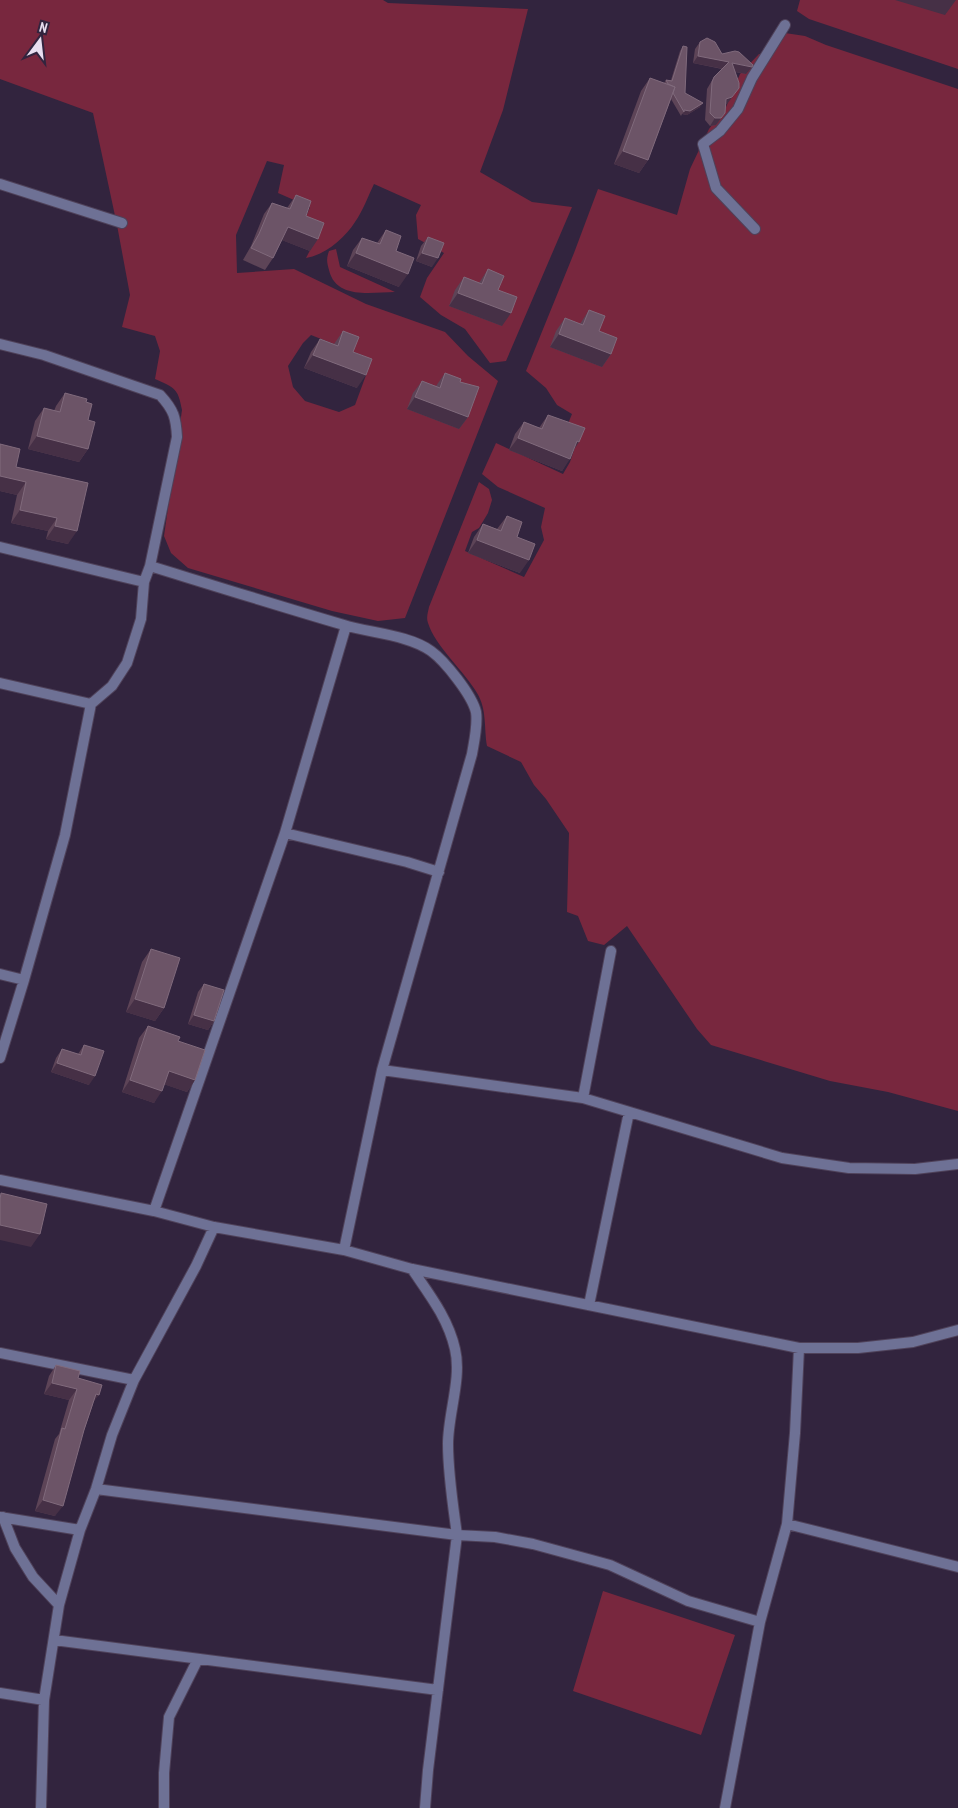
<svg xmlns="http://www.w3.org/2000/svg" width="958" height="1808" font-family="'PT Sans Narrow',sans-serif">
  <style>
    .green { fill: #78273e; fill-rule: evenodd }
    .lines { fill: none; stroke-linecap: round; stroke-linejoin: round }
    .street-casing { stroke: #4f425a; stroke-width: 12 }
    .street { stroke: #6e7195; stroke-width: 10 }
    .wall { fill: #5d4457 }
    .shaded-wall { fill: #463046 }
    .building { fill: #6c5467; stroke: #806a7c }
  </style>
  <rect width="100%" height="100%" fill="#32243e"/>
  <path class="green" d="M0 0H383L388 3 528 9 503 110 480 172 532 202 572 207 506 361 490 363 465 329 441 315 420 297 427 278 444 253 418 239 416 215 421 205 374 184C368 196 363 211 355 222 345 238 325 255 306 258L319 233 302 227 310 207 278 193 284 165 267 161 236 235 237 273 294 269 366 304 445 332 468 356 498 381 405 618 378 621 332 611 188 568 171 553 164 536 182 410C178 388 175 388 155 379L160 351 155 336 122 327 130 295 117 225 93 113 0 79ZM311 335 364 356 369 367 355 405 339 412 305 401 293 387 288 366 303 343Z
    M800 0H958V69L809 19 797 11Z
    M785 33 805 36 826 45 958 89V1111L888 1092 830 1081 711 1045 697 1029 627 926 604 945 588 941 578 916 567 912 569 833 546 799 534 785 521 762 487 746C484 728 487 709 477 693 465 672 435 646 428 623 426 618 428 612 429 607L479 482 489 489 492 500 488 513 479 528 472 532 465 551 524 577 544 540 541 527 545 508 498 487 482 474 496 443 563 474 570 462 579 435 565 431 572 414 557 405 546 388 526 371 574 253 598 189 677 215 690 169 709 129 726 107 740 74 759 54 772 55Z
    M336 249 340 267 395 292C372 292 336 300 329 270 327 263 326 259 329 251Z
    M603 1591 735 1635 701 1735 573 1691Z"/>
  <g class="lines">
    <g class="street-casing">
      <path id="street" d="M0 184 122 223
        M755 229 716 188 703 144 720 131 738 109 752 78 785 25
        M0 344 44 355 160 395C174 410 176 418 177 437L150 566 144 582 141 619 127 663 112 686 91 704 0 683
        M0 547 144 582
        M150 566C215 586 279 606 344 625 370 633 409 635 431 651 445 661 472 695 476 712 478 725 474 742 472 754L382 1070 344 1250
        M285 833 407 862 439 872
        M0 974 24 980
        M0 1058 24 980 65 835 91 704
        M382 1070 583 1098 782 1158 849 1168 915 1169 958 1164
        M583 1098 611 951
        M0 1180 154 1211 214 1227 344 1250 412 1269 799 1348H858L913 1342 958 1330
        M154 1211 285 833 346 626
        M412 1269C429 1294 448 1318 455 1349 462 1378 448 1414 448 1444 448 1474 453 1505 457 1535L495 1537 533 1544 610 1565 688 1601 760 1622
        M589 1305 629 1112
        M799 1348 795 1433 787 1524 958 1567
        M0 1353 134 1380
        M96 1489 457 1535 428 1770 425 1808
        M0 1517 80 1530
        M3 1517 15 1548 33 1577 59 1605
        M54 1640 438 1690
        M0 1693 44 1700
        M41 1808 44 1700 59 1605 80 1530 96 1489 112 1435 134 1380 196 1266 214 1227
        M164 1808V1773L169 1717 198 1659
        M725 1808 760 1622 787 1524"/>
    </g>
    <use href="#street" class="street"/>
  </g>
  <path class="wall" d="M700 42 722 54 746 74 735 72 727 104H726L725 113 716 125 710 126 705 120 707 89 714 77 722 69 693 63 695 49Z
    M683 46 685 93 700 107 687 115 682 114 681 116 671 99 648 160 639 173 614 164 641 91 650 78 664 83 666 80H671L680 51Z
    M296 195 306 216 310 251 282 240 273 258 265 270 243 260 251 246 264 214 272 203 287 208Z
    M386 230 396 251 399 287 347 266 353 250 362 238 377 243Z
    M428 237 432 267 416 261 421 246Z
    M488 269 498 290 502 326 449 306 455 290 464 277 479 283Z
    M589 310 611 354 602 367 550 347 556 331 565 318 580 324Z
    M343 331 353 352 357 388 304 368 311 352 320 339 334 344Z
    M445 373 460 382 468 417 459 429 407 409 413 393 422 381 436 386Z
    M65 393 86 402 88 420V449L79 462 28 449 35 421 44 408 54 411 56 406Z
    M548 415 573 452 562 471 509 450 515 434 524 422 539 428Z
    M0 444 16 467 88 483 68 544 46 539 48 531 11 523 17 495 0 491Z
    M507 516 517 537 520 573 468 553 474 537 483 524 497 529Z
    M151 949 164 1008 155 1021 126 1012 142 962Z
    M204 984 214 1021 208 1030 188 1024 198 992Z
    M148 1026 178 1041 195 1080 187 1092 164 1084 154 1103 122 1092 139 1038Z
    M84 1045 89 1085 51 1072 56 1058 62 1049 78 1054Z
    M56 1365 78 1378 93 1404 55 1516 35 1511 55 1439 59 1434 69 1400 44 1394 49 1376Z"/>
  <path class="shaded-wall" d="M895 0H956L945 15Z
    M698 56 729 62 724 69 693 63Z
    M732 63 752 67 746 74 727 70Z
    M734 95 727 104 721 106 726 99Z
    M703 103 700 107 687 115 682 114 684 112V110Z
    M725 113 716 125 710 126 715 118Z
    M623 151 648 160 639 173 614 164Z
    M288 227 318 239 310 251 279 239Z
    M356 253 408 274 399 287 347 266Z
    M422 253 438 258 432 267 416 261Z
    M458 293 511 313 502 326 449 306Z
    M559 334 611 354 602 367 550 347Z
    M313 355 366 375 357 388 304 368Z
    M415 397 468 417 459 429 407 409Z
    M37 436 88 449 79 462 28 449Z
    M518 438 570 459 562 471 509 450Z
    M577 441 579 442 571 454Z
    M0 476 26 482 17 495 0 491Z
    M20 510 57 518 48 531 11 523Z
    M55 526 77 531 68 544 46 539Z
    M477 540 529 560 520 573 468 553Z
    M135 999 164 1008 155 1021 126 1012Z
    M194 1015 214 1021 208 1030 188 1024Z
    M57 1063 95 1076 89 1085 51 1072Z
    M169 1071 195 1080 187 1092 160 1083Z
    M130 1080 162 1091 154 1103 122 1092Z
    M0 1225 40 1234 31 1247 0 1240Z
    M52 1383 77 1389 69 1400 44 1394Z
    M96 1394 99 1395 91 1405Z
    M43 1500 63 1506 55 1516 35 1511Z"/>
  <path class="building" d="M707 38 715 42 722 54 735 51 739 52 753 65 752 67 732 63 739 83V88L732 97 726 99 725 113 721 118H715L710 113 712 82 714 77 729 62 698 56 700 42Z
    M683 46 687 47 685 93 703 103 690 111 684 110V112L673 93 675 87 668 84 666 80 672 81Z
    M650 78 675 87 648 160 623 151Z
    M296 195 311 201 306 216 324 223 318 239 288 227 273 258 251 248 259 234 272 203 290 209Z
    M386 230 401 236 396 251 414 258 408 274 356 253 362 238 380 244Z
    M428 237 444 243 438 258 422 253Z
    M488 269 504 276 498 290 517 297 511 313 458 293 464 277 482 284Z
    M589 310 605 316 599 331 617 338 611 354 559 334 565 318 583 325Z
    M343 331 359 337 353 352 372 359 366 375 313 355 320 339 338 346Z
    M445 373 461 379 460 382 479 387 468 417 415 397 422 381 440 388Z
    M65 393 87 399 86 402 92 404 88 420 95 422 88 449 37 436 44 408 60 412Z
    M548 415 585 428 579 442 577 441 570 459 518 438 524 422 542 429Z
    M0 444 20 449 16 467 88 483 77 531 55 526 57 518 20 510 26 482 0 476Z
    M507 516 522 522 517 537 535 544 529 560 477 540 483 524 501 531Z
    M151 949 180 958 164 1008 135 999Z
    M204 984 224 990 214 1021 194 1015Z
    M148 1026 180 1037 178 1041 205 1050 195 1080 169 1071 162 1091 130 1080Z
    M84 1045 104 1051 95 1076 57 1063 62 1049 81 1055Z
    M1 1193 47 1204 40 1234 0 1225V1199Z
    M56 1365 80 1371 78 1378 102 1385 99 1395 96 1394 84 1430 63 1506 43 1500 62 1428 65 1429 77 1389 52 1383Z"/>
  <g transform="translate(40 40) rotate(15)" stroke="#32243e" stroke-width="4" paint-order="stroke">
  <path d="M0-4L9 19L0 12L-9 19Z" fill="#e8dff0"/>
  <text y="-8" font-size="14" font-weight="bold" text-anchor="middle" fill="#e8dff0">N</text>
  </g>
</svg>
